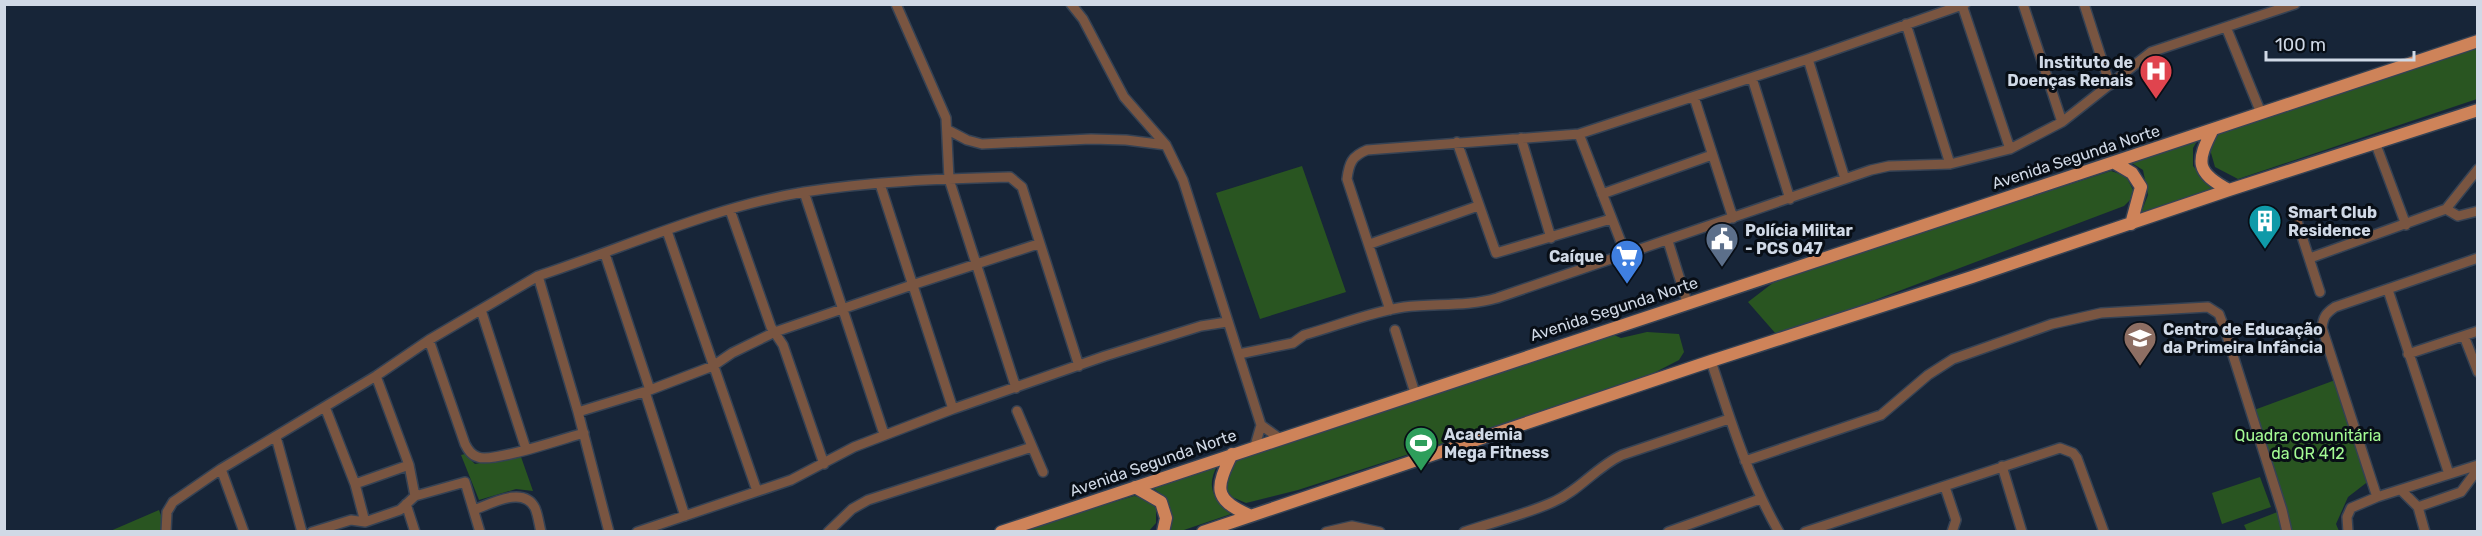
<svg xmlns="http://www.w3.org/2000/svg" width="2482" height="536" font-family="Rubik,sans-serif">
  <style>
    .green { fill: #295521 }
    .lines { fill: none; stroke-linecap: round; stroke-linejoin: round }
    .minor-casing { stroke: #354254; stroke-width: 12 }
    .major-casing { stroke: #354254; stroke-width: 15 }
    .minor { stroke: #795541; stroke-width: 9 }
    .major { stroke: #ce8359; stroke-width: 12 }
    .labels { text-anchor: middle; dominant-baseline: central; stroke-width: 6; stroke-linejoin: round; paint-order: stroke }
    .poi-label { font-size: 16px; font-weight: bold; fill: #d0d9e6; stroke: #080e16; text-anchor: start }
    .street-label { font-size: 16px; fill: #d0d9e6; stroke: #080e16 }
    .park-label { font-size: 16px; fill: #a4fb94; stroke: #080e16 }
  </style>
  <rect width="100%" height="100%" fill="#172538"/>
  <path class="green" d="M2477 46V99L2238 179 2215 167 2209 146 2221 130Z
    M2199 138 2193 148V166L2214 189 2141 213 2148 195 2143 170 2130 162Z
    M1302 166 1346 292 1260 319 1216 193Z
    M2111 171 2126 176 2133 190 2130 200 2124 206 1830 317 1776 334 1748 302 1778 279Z
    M1607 332 1621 338 1647 332 1679 334 1684 352 1679 360 1644 378 1298 490 1246 503 1232 497 1224 486 1234 457Z
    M2338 379 2370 480 2348 497 2336 524 2339 531H2247L2244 525 2280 511 2246 413Z
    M465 454 475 464 520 454 533 491 516 489 479 500 461 455Z
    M1218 464C1206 486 1212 498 1231 514L1181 531H1170C1174 511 1170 498 1151 487Z
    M2260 477 2271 507 2222 524 2212 493Z
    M1134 496 1146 498 1156 508V523L1149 531 1012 532Z
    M159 510 167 531 108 532Z"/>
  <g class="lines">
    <g class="minor-casing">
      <path id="minor" d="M896 4 946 118 949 179 1016 388
        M1071 4 1083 19 1124 97 1166 145 1183 180 1261 425 1255 446
        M2023 4 2062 122
        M2084 4 2110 85
        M1962 5 2010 149
        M1906 24 1950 164
        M2226 27 2261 113
        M1808 59 1845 179
        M1752 78 1790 199
        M1694 97 1733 218
        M948 130 967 140 982 144 1091 139 1126 140 1166 145
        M1579 134 1626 255
        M1521 138 1551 238
        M1457 142 1496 253 1611 219
        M2375 142 2406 225
        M880 184 953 409
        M804 192 884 434
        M1602 194 1712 155
        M2446 209 2458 216 2478 211
        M730 210 771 327 783 345 824 464
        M2297 221 2320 292
        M667 231 757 491
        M1668 241 1687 302
        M1370 244 1478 206
        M605 254 650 390
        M2310 258 2446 209 2478 169
        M538 276 578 412 609 532
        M2388 290 2449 474
        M481 310 526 449
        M1390 310 1347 179C1349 163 1352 156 1367 150L1579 134 1808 59 1965 4
        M1395 330 1415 393
        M2464 336 2478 372
        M429 340 465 444C468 450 471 455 478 457 493 463 565 438 584 433
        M1239 354 1293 343 1304 335C1337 326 1370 312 1404 307 1435 303 1466 307 1497 298L1871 170 1889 166 1950 164 2010 149 2062 122 2151 52 2295 4
        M2408 354 2478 331
        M1711 361C1730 419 1748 478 1779 532
        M376 376 409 465 415 496
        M645 392 685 516
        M325 407 355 484 365 522
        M1017 411 1043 472
        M578 412 650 390 713 366 732 353 775 332 912 285 1038 244
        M1261 425 1279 438
        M276 437 302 532
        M1745 461 1881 415 1928 375 1953 359 2052 324 2101 313 2208 307 2219 314 2225 330 2282 510 2287 532
        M2002 466 2022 532
        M221 469 244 532
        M355 484 409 465
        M1945 487 1956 520 1952 532
        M2401 490 2418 507 2461 492 2478 469
        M2377 497 2322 328C2323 317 2326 313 2335 307L2478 258
        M406 504 415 532
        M2418 507 2425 532
        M474 510C490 504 524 485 535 508 538 515 539 524 541 532
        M166 532 167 512 173 502 221 469 376 376 429 340 538 276C626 247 713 207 804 192 872 181 942 179 1010 177L1022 187 1079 366
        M312 532 351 520 365 522 400 510 415 496 465 482 480 532
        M637 532 791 480 854 447 953 409 1105 356 1201 326 1227 322
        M828 532 852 509 868 500 1032 447
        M1326 532 1352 526 1380 532
        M1464 532C1493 522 1524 515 1553 502 1579 491 1596 467 1622 455L1729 419
        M1668 532 1760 499
        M1805 532 2060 448 2073 453 2077 458 2104 532
        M2348 532 2347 517 2351 508 2377 497 2478 465"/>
    </g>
    <g class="major-casing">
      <path id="major" d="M2213 129C2196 162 2195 172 2229 190
        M2115 163 2132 173 2141 187 2131 224
        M1232 454C1216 487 1212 499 1249 515
        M1135 487 1161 502 1166 518 1163 532
        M1001 532 2478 41
        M1203 532 1711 361 1972 277 2229 190 2478 110"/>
    </g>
    <use href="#minor" class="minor"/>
    <use href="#major" class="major"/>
  </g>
  <defs>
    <g id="hospital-pin" transform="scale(1.725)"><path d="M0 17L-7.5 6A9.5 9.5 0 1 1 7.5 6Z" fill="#e0444e" stroke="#080e16"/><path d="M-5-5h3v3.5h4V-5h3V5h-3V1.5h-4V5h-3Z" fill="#fff"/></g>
    <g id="building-pin" transform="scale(1.725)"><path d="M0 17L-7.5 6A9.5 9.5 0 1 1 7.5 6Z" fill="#0f9aa8" stroke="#080e16"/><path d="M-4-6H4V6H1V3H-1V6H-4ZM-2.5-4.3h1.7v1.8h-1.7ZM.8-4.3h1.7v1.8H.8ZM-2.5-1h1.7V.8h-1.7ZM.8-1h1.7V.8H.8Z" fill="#fff"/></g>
    <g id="civic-pin" transform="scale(1.725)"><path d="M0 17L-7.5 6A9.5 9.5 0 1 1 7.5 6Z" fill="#5c6f8a" stroke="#080e16"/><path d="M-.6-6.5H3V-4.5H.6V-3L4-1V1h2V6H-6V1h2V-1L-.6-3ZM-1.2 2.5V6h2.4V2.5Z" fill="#fff"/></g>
    <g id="supermarket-pin" transform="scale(1.725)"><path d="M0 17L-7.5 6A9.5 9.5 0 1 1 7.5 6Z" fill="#3f7fe0" stroke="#080e16"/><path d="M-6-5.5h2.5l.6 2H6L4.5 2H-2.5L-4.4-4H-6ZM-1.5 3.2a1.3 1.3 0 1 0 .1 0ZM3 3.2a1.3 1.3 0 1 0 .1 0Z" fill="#fff"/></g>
    <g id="school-pin" transform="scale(1.725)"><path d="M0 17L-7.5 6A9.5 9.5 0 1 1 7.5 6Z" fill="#8d6e63" stroke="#080e16"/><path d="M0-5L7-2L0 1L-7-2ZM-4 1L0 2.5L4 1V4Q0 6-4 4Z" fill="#fff"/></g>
    <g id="stadium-pin" transform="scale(1.725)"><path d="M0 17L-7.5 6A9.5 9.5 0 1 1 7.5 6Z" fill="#2e9e5b" stroke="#080e16"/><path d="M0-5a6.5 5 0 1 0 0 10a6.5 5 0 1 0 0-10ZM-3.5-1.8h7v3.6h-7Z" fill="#fff"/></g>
  </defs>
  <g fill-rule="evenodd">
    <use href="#hospital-pin" x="2156" y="71"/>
    <use href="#building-pin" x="2265" y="221"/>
    <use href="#civic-pin" x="1722" y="239"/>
    <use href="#supermarket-pin" x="1627" y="256"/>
    <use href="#school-pin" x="2140" y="338"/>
    <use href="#stadium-pin" x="1421" y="443"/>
  </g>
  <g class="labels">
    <g class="poi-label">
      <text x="2133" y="62" text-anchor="end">Instituto de<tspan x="2133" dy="18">Doenças Renais</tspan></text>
      <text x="2288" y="212">Smart Club<tspan x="2288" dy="18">Residence</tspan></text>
      <text x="1745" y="230">Polícia Militar<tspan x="1745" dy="18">- PCS 047</tspan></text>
      <text x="1604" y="256" text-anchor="end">Caíque</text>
      <text x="2163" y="329">Centro de Educação<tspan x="2163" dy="18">da Primeira Infância</tspan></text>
      <text x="1444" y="434">Academia<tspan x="1444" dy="18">Mega Fitness</tspan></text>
    </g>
    <g class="street-label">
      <text transform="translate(2076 157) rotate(-18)">Avenida Segunda Norte</text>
      <text transform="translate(1614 309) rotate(-18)">Avenida Segunda Norte</text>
      <text transform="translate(1153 463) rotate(-19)">Avenida Segunda Norte</text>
    </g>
    <g class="park-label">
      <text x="2308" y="435">Quadra comunitária<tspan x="2308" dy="18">da QR 412</tspan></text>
    </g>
  </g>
  <rect width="2482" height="536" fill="none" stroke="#d0d9e6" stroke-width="12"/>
  <path d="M2266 51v9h148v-9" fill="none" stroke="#d0d9e6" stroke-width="3"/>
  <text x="2275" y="51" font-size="18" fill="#d0d9e6" stroke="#080e16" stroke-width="4.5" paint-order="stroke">100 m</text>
</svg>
